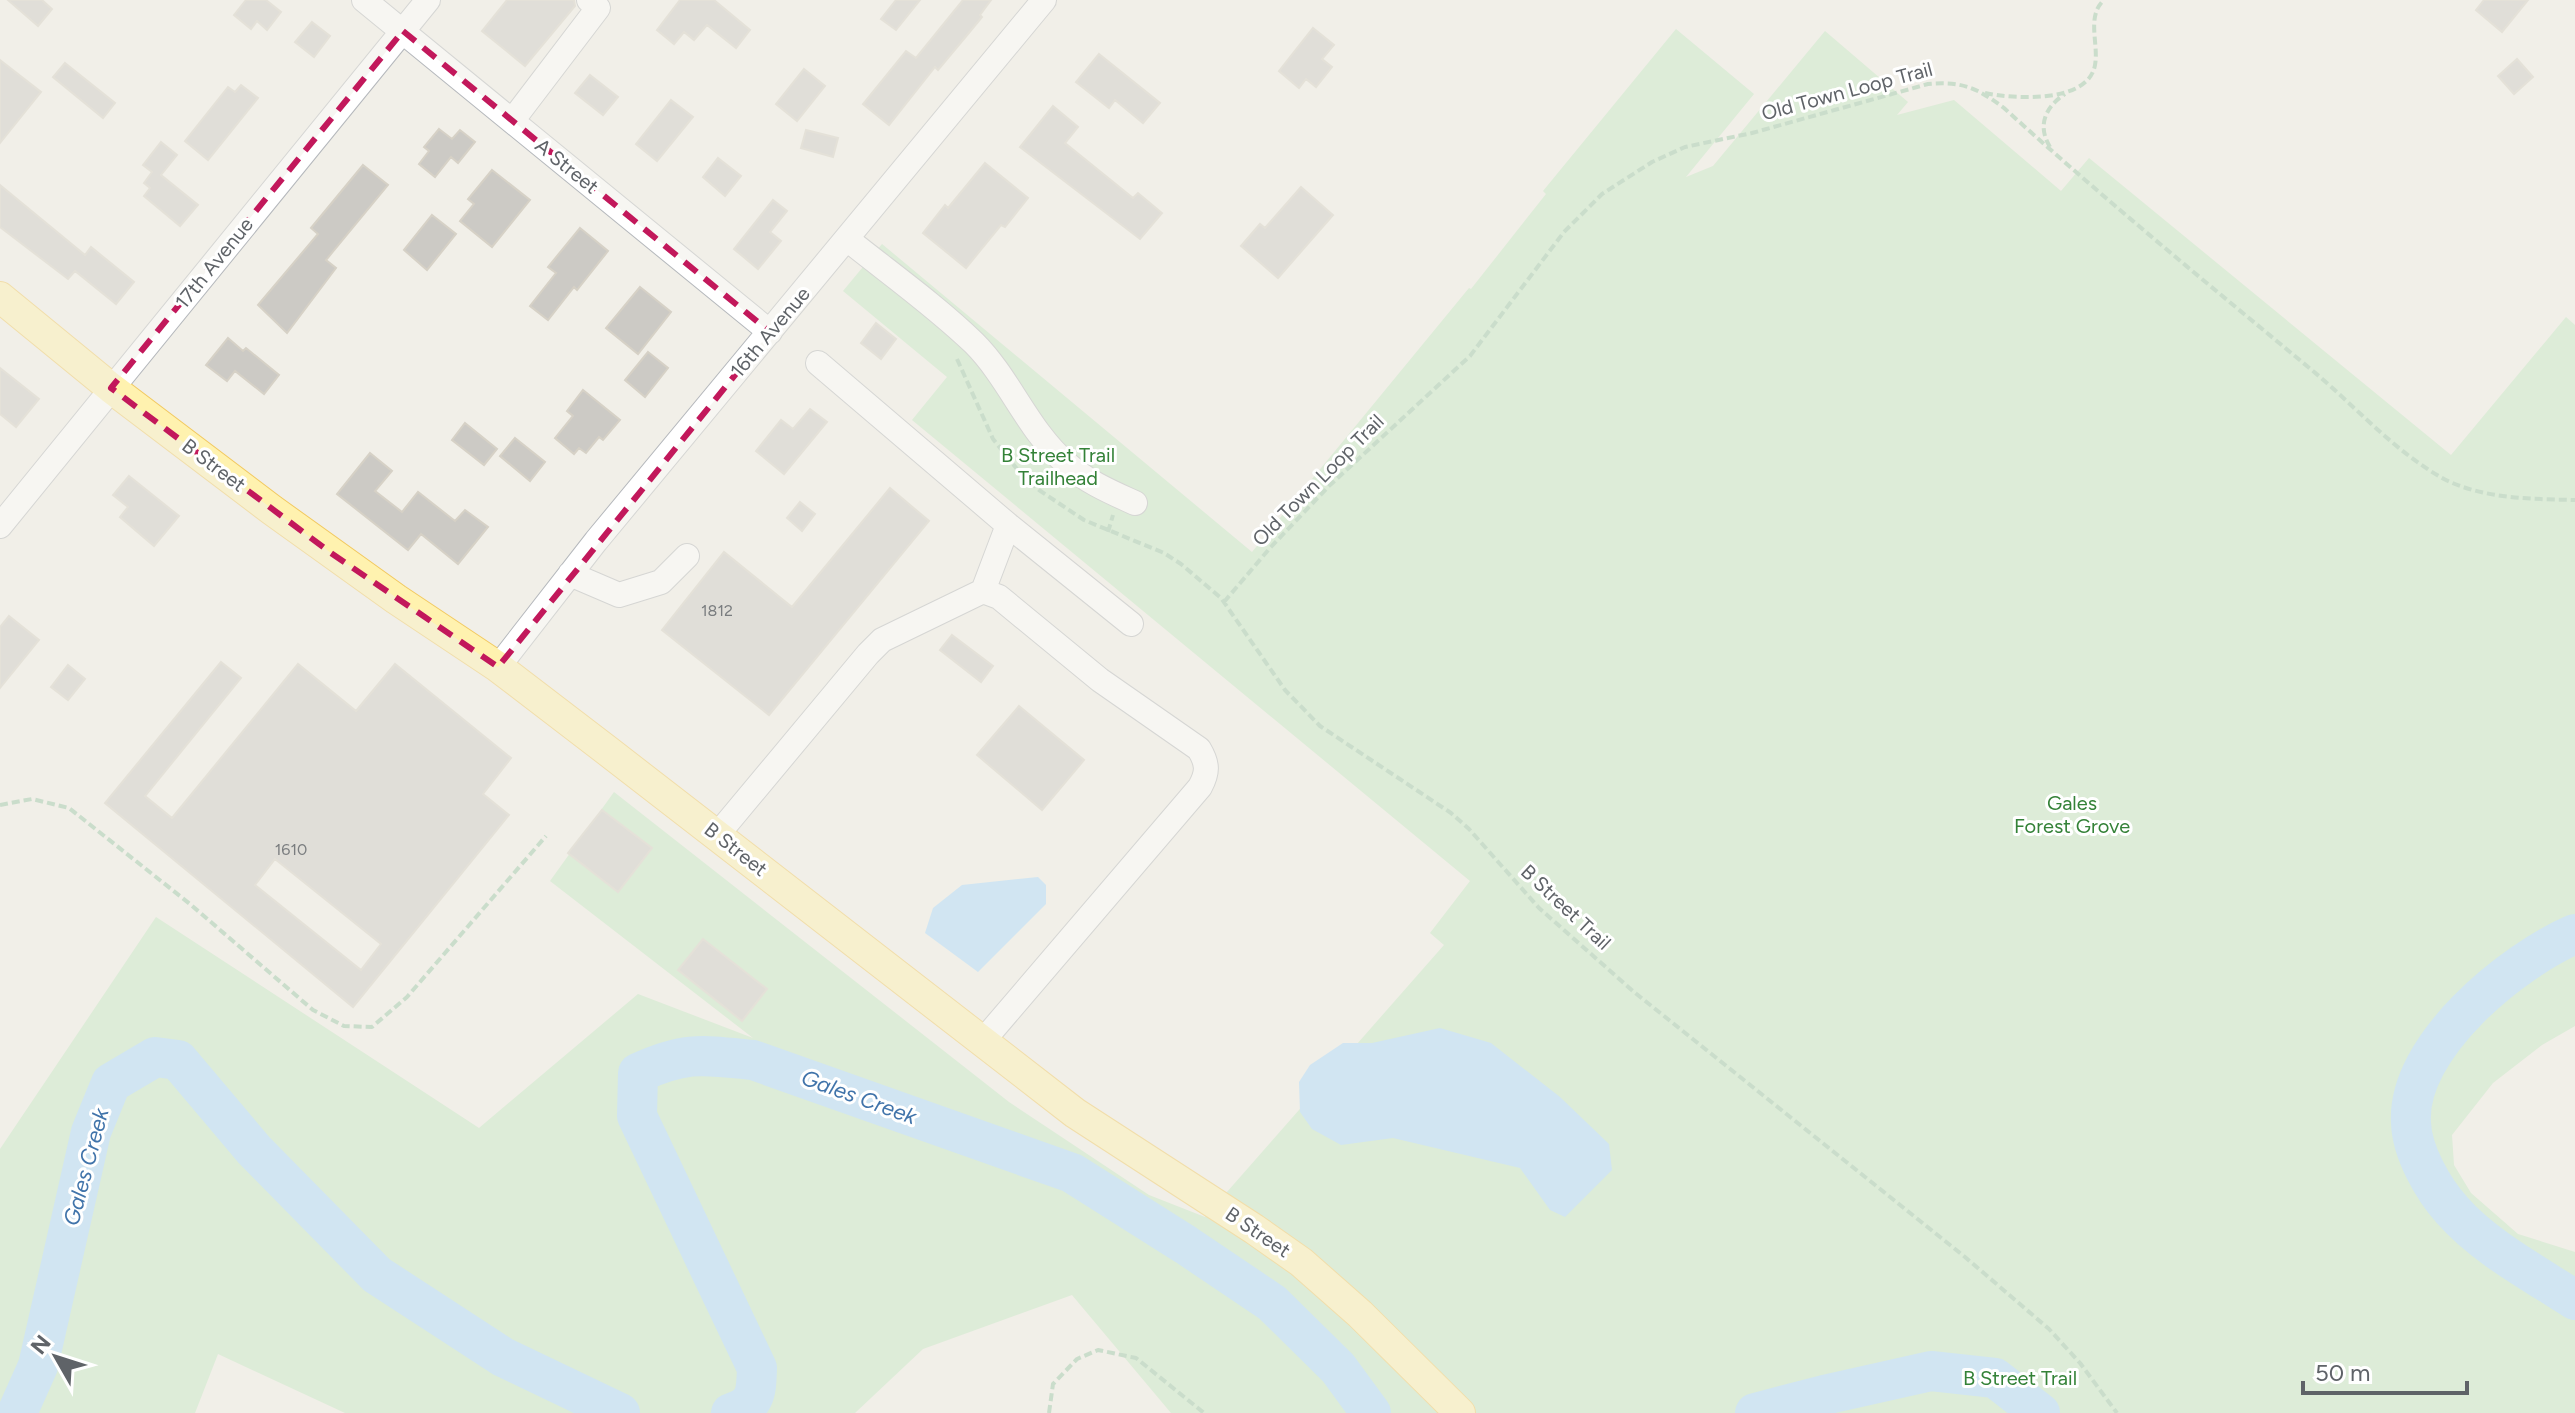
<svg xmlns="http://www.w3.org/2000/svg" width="2575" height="1413" font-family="Figtree,sans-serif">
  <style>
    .green { fill: #c5e8c5 }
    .water { fill: #aadaff }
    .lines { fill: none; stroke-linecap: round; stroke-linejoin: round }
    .river { stroke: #aadaff; stroke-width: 40 }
    .building { fill: #cccac5; stroke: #d6d1c6; stroke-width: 2; fill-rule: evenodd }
    .minor-casing { stroke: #b5b8bc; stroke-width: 26 }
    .major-casing { stroke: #f2c960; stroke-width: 32 }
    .path { stroke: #9cc7a9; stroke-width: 4; stroke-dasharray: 8 4; stroke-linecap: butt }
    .minor { stroke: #fff; stroke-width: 24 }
    .major { stroke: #fff2af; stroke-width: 30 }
    .marked { fill: none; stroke: #c2185b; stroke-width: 6; stroke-dasharray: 16 10; stroke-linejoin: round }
    .labels { text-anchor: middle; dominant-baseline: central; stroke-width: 6; stroke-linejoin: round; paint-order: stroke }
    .number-label { font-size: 16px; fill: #7a7d7f }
    .street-label { font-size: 20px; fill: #5f6368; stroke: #fff }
    .park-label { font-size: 20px; fill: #348238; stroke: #fff }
    .water-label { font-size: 22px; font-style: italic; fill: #4174aa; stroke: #fff }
  </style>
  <rect width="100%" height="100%" fill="#f1efe8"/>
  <path class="green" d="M1676 29 1754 94 1686 177 1713 166 1825 31 1908 102 1897 115 1954 100 2061 191 2089 158 2451 455 2566 317 2575 325V1026L2542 1045 2493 1083 2452 1135 2454 1165 2471 1193 2518 1234 2575 1252V1413H1171L1072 1295 923 1349 855 1413H345L218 1354 195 1413H0V1149L156 917 479 1128 638 994 753 1038 550 881 614 792 1009 1102 1149 1195 1205 1217 1444 945 1430 933 1470 881 912 420 947 377 843 291 882 244 1252 552 1469 288 1471 289 1546 194 1543 191Z"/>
  <path class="water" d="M1038 877 1046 885V904L978 972 925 933 933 908 962 885Z
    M1440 1028 1491 1043 1560 1097 1609 1144 1612 1170 1565 1217 1550 1210 1520 1168 1393 1138 1341 1145 1312 1129 1300 1112 1299 1082 1310 1065 1343 1043H1372Z"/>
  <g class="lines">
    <path class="river" d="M2575 934C2512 961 2406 1047 2411 1123 2412 1152 2433 1189 2452 1210 2483 1246 2535 1274 2575 1300
      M17 1413 38 1366 91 1132 111 1083 155 1057 178 1060 254 1150 377 1275 503 1357 620 1413
      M731 1413C757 1405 756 1392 757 1368L637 1116 638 1073C686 1051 703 1055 753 1060L1072 1173 1186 1245 1272 1303 1338 1368 1371 1413
      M1755 1413 1824 1395 1931 1371 1995 1378 2040 1413"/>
  </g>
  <path class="building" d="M8 0H42L52 9 38 26Z
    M246 0H266L281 12 267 30 257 21 251 29 234 15Z
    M507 0H574L575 6 525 66 482 31Z
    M680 0H714L750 30 736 48 707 25 694 40 684 32 674 44 657 30Z
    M896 0H920L896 30 881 19Z
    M963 0H991L980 15 982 17 968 34 938 70 935 67 889 125 863 104 906 51 916 58Z
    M2484 0H2528L2502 32 2476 10Z
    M312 22 330 36 314 57 295 42Z
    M1313 28 1334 45 1322 59 1332 67 1316 87 1306 79 1299 88 1279 71Z
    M1099 54 1160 103 1143 123 1115 100 1109 108 1076 82Z
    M2517 59 2533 77 2514 94 2498 76Z
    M0 60 41 92 0 143Z
    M65 63 115 103 103 118 53 77Z
    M804 69 825 86 797 121 776 104Z
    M590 75 618 97 603 115 575 93Z
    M241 85 258 98 208 160 185 141 228 87 235 92Z
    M671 100 693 117 657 161 636 144Z
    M1053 106 1078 127 1065 143 1133 198 1138 193 1162 213 1140 239 1020 147Z
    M439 129 452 139 460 130 475 142 458 163 451 157 435 177 419 164 429 151 424 147Z
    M806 130 838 138 833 157 801 148Z
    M161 142 177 155 161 175 198 205 180 226 144 196 150 188 144 183 152 172 143 165Z
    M718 158 741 176 725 196 703 177Z
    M985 163 1028 198 1005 227 1001 225 966 268 923 233 945 205 948 208Z
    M363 165 388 185 326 260 336 268 287 333 258 305 318 234 311 228Z
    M492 170 530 200 492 247 460 221 474 204 468 199Z
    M0 185 85 255 91 247 134 282 116 304 75 271 68 279 0 227Z
    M1301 187 1333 215 1278 278 1241 246 1260 224 1265 228Z
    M773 200 787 211 770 232 781 241 758 269 734 249Z
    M432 215 456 234 427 270 404 250Z
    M580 228 608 251 577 290 574 287 548 320 530 306 556 273 548 267Z
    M640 287 671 312 638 354 606 328Z
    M876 323 896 339 881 359 861 343Z
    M228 338 243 351 246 348 279 375 264 394 235 371 227 381 206 365Z
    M648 352 668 368 645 397 625 380Z
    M0 368 39 399 16 427 0 414Z
    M583 390 620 420 603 440 599 437 586 453 579 448 574 454 555 438 573 416 567 411Z
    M810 409 827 422 784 474 756 451 781 420 793 429Z
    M465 423 497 449 484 465 452 440Z
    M515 438 545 462 530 481 500 456Z
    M370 453 392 471 375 491 402 512 418 492 455 521 465 510 488 527 458 564 421 534 408 550 337 494Z
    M129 476 179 516 154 546 120 517 128 507 113 495Z
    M890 488 929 521 769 715 662 630 724 552 792 607Z
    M800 502 815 514 802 531 787 518Z
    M9 616 39 640 0 688V627Z
    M952 635 993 666 981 682 940 650Z
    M221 662 241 678 145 796 172 818 298 664 356 711 395 664 511 758 483 794 509 815 353 1007 105 803ZM275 859 381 944 361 970 255 885Z
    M68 665 85 679 68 700 51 687Z
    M1019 706 1084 760 1042 810 977 755Z
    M602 810 652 848 618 892 568 853Z
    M703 939 767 989 742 1021 678 970Z"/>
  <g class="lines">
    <g class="minor-casing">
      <path id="minor" d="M364 0 770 332
        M512 121 598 8 589 0
        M847 239C888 272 936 306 974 343 1010 379 1028 431 1067 464 1087 482 1111 492 1135 503
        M818 363 1008 525 1131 624
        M0 526 428 0
        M570 574 619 595 661 582 687 556
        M983 591 1008 525
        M498 667 596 541 1044 0
        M718 834 868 654 882 640 983 591 999 597 1100 680 1199 749C1208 764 1208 772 1200 787L982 1042"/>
    </g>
    <g class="major-casing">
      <path id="major" d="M0 297 111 388 272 510 396 599 498 667 609 752 1075 1113 1254 1229 1301 1262 1360 1314 1460 1413"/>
    </g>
    <path class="path" d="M1985 93C2014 99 2088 104 2095 65 2099 44 2086 16 2104 0
      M2050 147C2037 126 2045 107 2065 94
      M957 359 993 439 1021 474 1039 490 1084 520 1164 553 1181 564 1221 598 1285 690 1320 726 1451 813 1469 829 1539 908 1634 992 1965 1257 2049 1329 2080 1363 2117 1413
      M1108 532 1113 515
      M1224 602 1270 548 1328 487 1470 356 1564 232 1602 194 1652 162 1685 147 1752 133 1928 84C1963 81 1977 88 2004 108 2104 199 2209 285 2313 371 2356 407 2395 452 2444 479 2483 499 2532 499 2575 500
      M0 805 32 799 69 808 190 904 313 1010 344 1026 372 1027 407 997 546 836
      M1049 1413 1053 1384 1077 1359 1098 1350 1136 1358 1204 1413"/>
    <use href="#minor" class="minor"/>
    <use href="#major" class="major"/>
  </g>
  <path d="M0 0H2575V1413H0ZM403 31 770 332 498 667 331 553 111 388Z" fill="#f1efe8" fill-opacity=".55" fill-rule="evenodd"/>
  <path class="marked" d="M403 31 770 332 498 667 331 553 111 388Z"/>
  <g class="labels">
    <g class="number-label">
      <text x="717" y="610">1812</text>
      <text x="291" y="849">1610</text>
    </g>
    <g class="street-label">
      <text transform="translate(1847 91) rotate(-15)">Old Town Loop Trail</text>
      <text transform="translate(567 166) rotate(39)">A Street</text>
      <text transform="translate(214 263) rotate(-51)">17th Avenue</text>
      <text transform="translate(770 332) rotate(-50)">16th Avenue</text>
      <text transform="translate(214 465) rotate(37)">B Street</text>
      <text transform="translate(1318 480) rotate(-45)">Old Town Loop Trail</text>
      <text transform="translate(736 849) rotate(38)">B Street</text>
      <text transform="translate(1566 907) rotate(43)">B Street Trail</text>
      <text transform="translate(1258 1232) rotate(34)">B Street</text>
    </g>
    <g class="park-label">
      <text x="1058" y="455">B Street Trail<tspan x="1058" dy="23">Trailhead</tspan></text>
      <text x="2072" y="803">Gales<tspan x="2072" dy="23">Forest Grove</tspan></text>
      <text x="2020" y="1378">B Street Trail</text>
    </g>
    <g class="water-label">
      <text transform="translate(859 1097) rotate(20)">Gales Creek</text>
      <text transform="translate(86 1167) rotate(-75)">Gales Creek</text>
    </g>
  </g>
  <g transform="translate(56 1357) rotate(309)" stroke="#ffffff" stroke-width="6" paint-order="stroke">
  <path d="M0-6L14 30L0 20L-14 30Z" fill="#5f6368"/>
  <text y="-12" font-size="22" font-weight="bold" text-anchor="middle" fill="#5f6368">N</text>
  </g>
  <path d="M2303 1381v12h164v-12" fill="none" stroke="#5f6368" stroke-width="4"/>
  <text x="2315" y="1381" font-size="24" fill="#5f6368" stroke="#ffffff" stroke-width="6" paint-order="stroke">50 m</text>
</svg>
